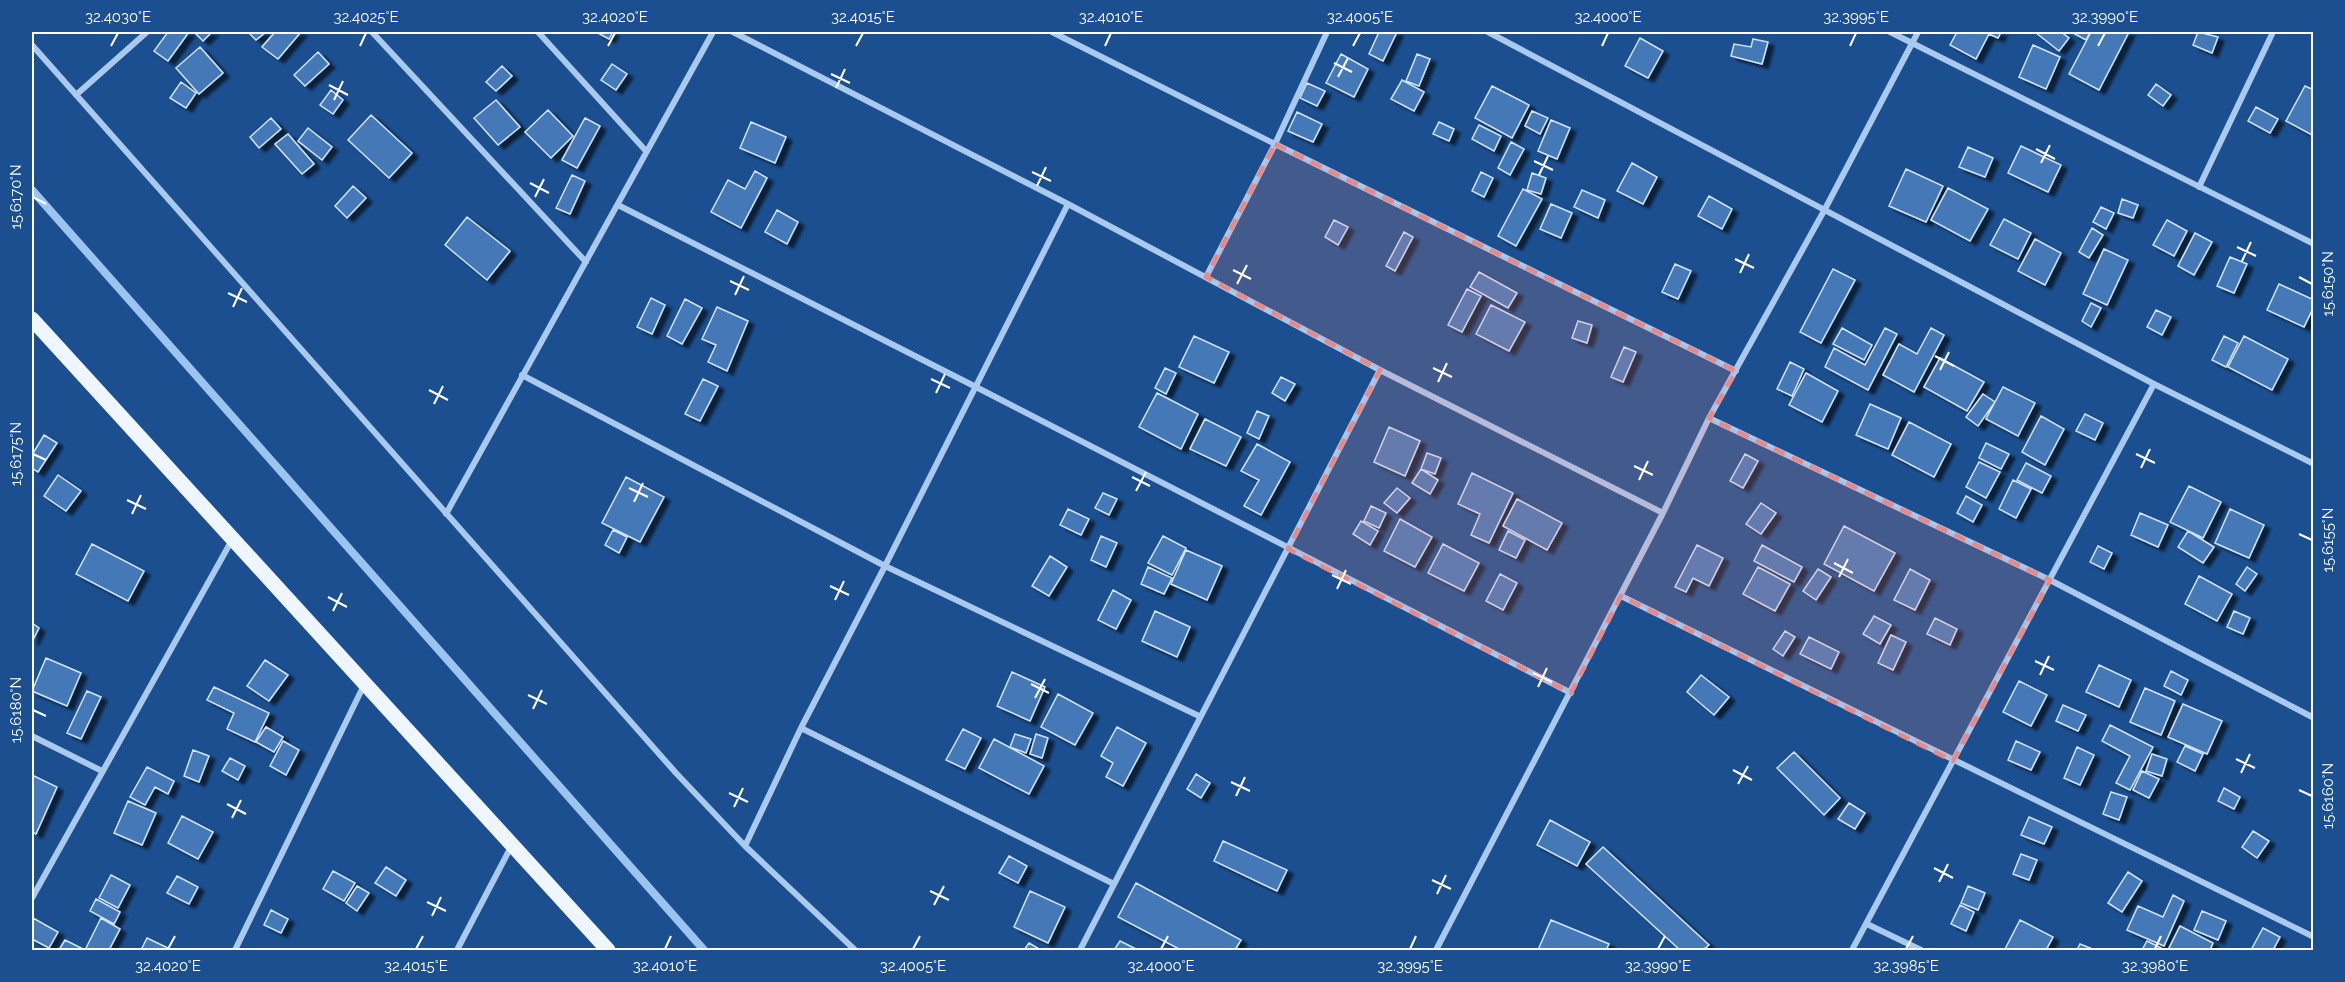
<svg xmlns="http://www.w3.org/2000/svg" width="2345" height="982" font-family="Raleway,sans-serif">
  <style>
    .lines { fill: none; stroke-linecap: round; stroke-linejoin: round }
    .stream { stroke: #9cc4f0; stroke-width: 8 }
    .building { fill: #4478b7; stroke: #cfe3fa; stroke-width: 1.5; filter: url(#shadow) }
    .minor { stroke: #a9c9ee; stroke-width: 6 }
    .primary { stroke: #f0f6ff; stroke-width: 15 }
    .marked { fill: #e88989; fill-opacity: 0.2; stroke: #e88989; stroke-width: 4.5; stroke-dasharray: 12 8; stroke-linejoin: round }
    .ticks { fill: none; stroke: #fff; stroke-width: 2 }
    .neatline { fill: none; stroke: #fff; stroke-width: 2 }
    .ticks-label { font-size: 15px; text-anchor: middle; fill: #fff }
  </style>
  <defs>
    <filter id="shadow"><feDropShadow dx="6" dy="4" stdDeviation="1.5" flood-color="#0009"/></filter>
  </defs>
  <rect width="100%" height="100%" fill="#1b4f8f"/>
  <g class="lines">
    <path class="stream" d="M32 190 704 950"/>
  </g>
  <path class="building" d="M168 32H189L168 61 154 51Z
    M194 32H212L203 41Z
    M248 32H266L256 40Z
    M275 32H301L278 59 262 47Z
    M596 32H613L609 39Z
    M1379 32H1397L1383 61 1369 54Z
    M1957 32H2001L1998 38 1989 34 1976 59 1950 45Z
    M2035 32H2061L2069 38 2059 51Z
    M2074 32H2090L2086 40 2073 33Z
    M2091 32H2129L2099 90 2069 74Z
    M2198 32 2218 37 2212 53 2193 45Z
    M1640 38 1663 51 1648 78 1625 66Z
    M1753 39 1768 42 1762 64 1731 56 1734 44 1751 47Z
    M2033 45 2060 57 2046 89 2019 77Z
    M200 47 223 73 199 94 176 68Z
    M318 52 329 64 305 86 294 75Z
    M1341 54 1368 69 1354 97 1326 83Z
    M1417 54 1430 59 1419 86 1406 81Z
    M612 64 627 74 616 90 601 80Z
    M502 66 512 76 496 91 486 82Z
    M1402 80 1424 92 1414 111 1391 99Z
    M181 82 196 93 186 108 170 98Z
    M1307 83 1325 91 1317 106 1300 98Z
    M2156 84 2171 95 2163 106 2148 95Z
    M1492 86 1529 105 1512 138 1475 118Z
    M2305 86 2314 90V136L2286 121Z
    M331 90 343 100 333 114 320 105Z
    M496 100 520 127 498 145 474 118Z
    M2256 107 2278 119 2270 133 2248 121Z
    M548 110 573 136 551 158 525 132Z
    M1532 111 1548 118 1540 134 1525 126Z
    M1297 112 1322 124 1313 142 1288 131Z
    M371 115 412 153 389 178 348 140Z
    M271 118 281 129 259 148 250 137Z
    M585 118 600 126 577 168 562 160Z
    M1551 120 1570 128 1557 159 1538 151Z
    M751 122 786 137 775 163 740 148Z
    M1439 122 1454 129 1449 141 1433 134Z
    M1479 125 1501 136 1494 151 1472 139Z
    M308 128 332 147 322 160 298 141Z
    M288 134 314 164 302 174 275 144Z
    M1511 142 1524 149 1510 175 1498 168Z
    M2021 146 2061 165 2048 192 2008 173Z
    M1968 147 1993 158 1985 177 1959 167Z
    M1632 163 1657 177 1643 204 1617 191Z
    M1906 169 1943 186 1926 222 1889 206Z
    M755 171 767 178 741 228 711 212 728 180 745 189Z
    M1481 172 1493 178 1484 197 1472 191Z
    M1532 173 1546 178 1541 194 1527 190Z
    M572 175 585 181 570 214 556 208Z
    M353 186 366 198 347 218 335 206Z
    M1948 188 1988 209 1970 241 1931 220Z
    M1523 189 1542 199 1516 246 1498 236Z
    M1582 190 1605 200 1598 218 1574 207Z
    M1709 196 1732 209 1722 229 1698 216Z
    M2122 199 2138 205 2133 218 2118 213Z
    M1551 204 1572 213 1561 238 1540 229Z
    M2101 207 2114 213 2106 229 2093 222Z
    M777 210 798 222 787 244 765 232Z
    M467 217 510 251 487 280 445 245Z
    M2004 219 2031 233 2018 259 1990 245Z
    M1334 220 1348 227 1338 245 1325 237Z
    M2167 220 2187 231 2174 256 2153 245Z
    M2092 228 2103 235 2089 258 2079 252Z
    M1404 232 1413 237 1395 271 1386 266Z
    M2195 233 2212 242 2194 275 2178 266Z
    M2035 239 2061 253 2045 285 2018 271Z
    M2104 249 2128 260 2107 305 2083 294Z
    M2230 257 2247 264 2234 293 2217 286Z
    M1675 264 1691 271 1678 299 1662 292Z
    M1833 269 1855 280 1821 343 1800 332Z
    M1479 272 1517 293 1508 308 1470 287Z
    M2279 284 2314 300V306L2304 327 2267 310Z
    M1467 289 1481 296 1462 332 1448 325Z
    M651 298 665 305 652 334 637 327Z
    M685 299 702 308 682 344 667 336Z
    M2091 303 2101 308 2091 327 2082 321Z
    M1491 305 1525 322 1509 351 1476 334Z
    M717 307 748 321 727 371 708 362 716 345 702 339Z
    M2156 310 2171 317 2162 335 2147 327Z
    M1578 321 1592 325 1587 343 1572 338Z
    M1842 328 1872 345 1864 360 1833 344Z
    M1885 328 1897 334 1868 390 1825 367 1834 348 1865 365Z
    M1931 328 1944 335 1914 392 1883 375 1899 344 1917 354Z
    M1194 336 1229 352 1214 383 1179 367Z
    M2224 336 2238 343 2226 367 2212 360Z
    M2244 336 2288 359 2272 390 2228 367Z
    M1624 347 1636 352 1623 382 1611 377Z
    M1940 358 1984 382 1967 411 1924 387Z
    M1790 362 1804 369 1792 396 1777 389Z
    M1165 368 1176 373 1166 394 1155 388Z
    M1806 373 1838 391 1822 422 1789 405Z
    M1281 377 1295 384 1285 401 1272 393Z
    M703 379 718 386 700 421 685 414Z
    M2003 387 2035 403 2018 436 1986 419Z
    M1157 393 1198 414 1181 449 1139 427Z
    M1983 394 1995 402 1978 426 1966 417Z
    M1870 404 1901 418 1888 449 1856 435Z
    M1257 411 1269 416 1259 439 1247 433Z
    M2085 414 2103 423 2095 440 2076 431Z
    M2041 416 2064 429 2045 465 2022 452Z
    M1205 419 1241 437 1226 466 1190 449Z
    M1909 422 1951 444 1934 477 1892 455Z
    M1389 427 1420 441 1405 476 1374 462Z
    M44 435 57 443 38 472 32 468V455Z
    M1986 443 2009 454 2001 469 1979 458Z
    M1257 444 1290 462 1261 515 1244 506 1259 480 1241 471Z
    M1427 453 1441 458 1435 474 1421 469Z
    M1745 454 1758 461 1743 488 1730 481Z
    M1979 462 2000 472 1986 498 1966 487Z
    M2026 463 2051 476 2042 493 2017 480Z
    M1421 469 1438 480 1430 494 1412 483Z
    M1472 473 1513 493 1489 543 1471 535 1480 514 1458 504Z
    M58 475 81 491 66 511 44 496Z
    M626 477 664 497 640 542 602 523Z
    M2013 480 2031 489 2016 518 1999 509Z
    M2189 486 2221 502 2203 538 2170 522Z
    M1397 488 1410 498 1397 513 1384 503Z
    M1103 493 1117 499 1109 515 1095 508Z
    M1966 496 1982 505 1973 522 1957 513Z
    M1517 499 1562 523 1547 550 1503 526Z
    M1761 503 1776 513 1761 534 1746 524Z
    M1371 506 1386 513 1379 528 1364 521Z
    M1068 509 1089 519 1081 535 1060 525Z
    M2230 509 2264 525 2249 558 2215 543Z
    M2140 513 2168 525 2158 547 2131 535Z
    M1400 519 1432 537 1415 567 1384 551Z
    M1361 521 1378 531 1370 545 1353 534Z
    M1844 526 1895 553 1874 591 1824 564Z
    M613 530 627 537 619 553 605 545Z
    M1508 531 1525 540 1516 558 1499 550Z
    M2188 531 2214 547 2203 563 2178 547Z
    M1101 536 1117 543 1106 567 1091 560Z
    M1163 536 1186 548 1172 575 1148 563Z
    M92 544 144 571 128 601 76 574Z
    M1443 544 1479 563 1464 591 1428 573Z
    M1697 545 1723 558 1709 586 1693 578 1686 592 1675 587Z
    M1762 545 1802 567 1794 582 1754 561Z
    M2098 546 2112 553 2104 569 2090 562Z
    M1186 550 1222 566 1207 600 1171 584Z
    M1050 556 1067 567 1049 596 1032 586Z
    M1148 567 1172 578 1164 594 1141 584Z
    M1758 567 1790 584 1775 611 1743 594Z
    M2247 567 2257 574 2245 591 2236 584Z
    M1818 569 1831 577 1816 600 1803 591Z
    M1910 569 1930 580 1915 610 1894 600Z
    M1500 574 1517 583 1503 610 1486 601Z
    M2199 576 2232 594 2217 621 2185 604Z
    M1113 590 1131 600 1116 629 1098 620Z
    M1155 611 1190 627 1177 657 1142 641Z
    M2234 611 2250 618 2243 634 2227 627Z
    M1874 616 1891 625 1880 644 1863 634Z
    M1935 618 1957 629 1950 645 1927 634Z
    M32 623 39 628 32 642Z
    M1785 631 1795 637 1783 656 1773 649Z
    M1891 635 1906 642 1893 670 1878 663Z
    M1809 637 1839 652 1831 669 1800 654Z
    M46 658 81 673 67 706 32 691Z
    M265 660 288 675 269 701 247 686Z
    M2099 665 2131 680 2119 707 2086 692Z
    M2171 671 2188 680 2181 695 2164 686Z
    M1012 672 1045 687 1030 721 997 706Z
    M1701 675 1729 697 1714 715 1687 692Z
    M2019 681 2047 695 2031 726 2003 712Z
    M214 687 269 713 255 742 227 729 234 713 207 700Z
    M2145 688 2175 701 2161 735 2130 722Z
    M87 691 101 697 81 739 67 733Z
    M1058 694 1093 713 1075 745 1041 727Z
    M2183 704 2222 721 2207 754 2168 737Z
    M2063 705 2086 715 2078 731 2056 721Z
    M2110 725 2153 747 2130 790 2116 783 2130 756 2102 741Z
    M266 727 283 737 274 752 256 742Z
    M1117 727 1146 743 1123 786 1106 777 1113 763 1101 756Z
    M963 729 981 738 965 769 946 760Z
    M1015 734 1031 739 1026 753 1010 747Z
    M1036 734 1048 738 1042 758 1030 754Z
    M994 739 1044 766 1029 794 979 768Z
    M283 741 299 750 286 775 270 766Z
    M2016 741 2040 752 2031 770 2008 760Z
    M2185 746 2203 754 2195 771 2177 762Z
    M2077 747 2094 755 2080 785 2064 778Z
    M193 750 209 756 199 782 184 776Z
    M1794 752 1840 798 1824 815 1777 768Z
    M2152 754 2167 759 2162 776 2146 771Z
    M230 758 245 766 238 780 222 771Z
    M147 767 174 781 168 794 155 787 145 805 130 797Z
    M2142 771 2159 779 2149 798 2133 790Z
    M1196 774 1210 783 1201 798 1187 789Z
    M32 775 57 787 36 834 32 832Z
    M2224 788 2240 797 2234 809 2218 801Z
    M2111 792 2127 797 2119 820 2103 814Z
    M128 801 156 813 142 845 114 833Z
    M1849 803 1865 813 1855 829 1838 819Z
    M182 816 213 832 198 859 168 843Z
    M2029 817 2052 827 2044 844 2021 835Z
    M1550 820 1590 842 1577 866 1537 845Z
    M2253 831 2269 841 2257 858 2242 847Z
    M1223 841 1287 870 1277 891 1214 861Z
    M1603 847 1709 945 1703 950H1680L1586 864Z
    M2021 854 2037 860 2029 880 2013 874Z
    M1009 856 1027 866 1018 883 999 873Z
    M386 867 406 880 396 896 375 883Z
    M333 871 355 883 344 901 323 889Z
    M2128 872 2142 881 2122 912 2108 903Z
    M111 875 130 885 118 908 99 898Z
    M177 876 198 887 189 904 167 893Z
    M1136 883 1241 940 1235 950H1181L1118 917Z
    M357 886 369 893 357 911 346 903Z
    M1968 886 1985 893 1978 910 1961 903Z
    M1030 891 1065 907 1048 943 1014 927Z
    M2173 895 2184 901 2164 946 2127 930 2138 906 2163 917Z
    M96 899 120 912 114 924 90 911Z
    M1960 905 1974 912 1966 931 1951 924Z
    M271 910 288 919 281 933 264 925Z
    M2202 911 2226 921 2218 940 2194 930Z
    M33 918 58 932 49 948 32 939Z
    M101 918 120 929 109 950H91L86 948Z
    M1551 920 1609 944 1606 950H1538Z
    M2020 920 2053 937 2046 950 2005 949Z
    M2180 926 2213 943 2210 950H2168Z
    M2263 928 2280 937 2273 950H2251Z
    M147 938 172 950H141Z
    M65 940 85 950H59Z
    M1120 941 1138 950H1114Z
    M2147 941 2161 948 2160 950H2142Z
    M1029 943 1041 950H1024Z
    M2080 944 2095 950H2077Z"/>
  <g class="lines">
    <path class="minor" d="M372 32 586 262
      M538 32 646 151
      M733 32 1068 204 1380 370 1663 513
      M1052 32 1275 144 1736 371
      M1488 32 2154 384 2314 464
      M1890 32 2314 244
      M32 45 676 773 745 846 855 950
      M76 95 147 32
      M2199 187 2273 32
      M618 205 976 387 1571 693
      M1206 277 1275 144 1327 32
      M522 375 885 566 1199 716
      M1709 418 2050 580 2314 718
      M446 514 713 32
      M1621 596 2314 937
      M801 728 1114 884
      M32 736 102 771
      M745 846 801 728 885 566 1068 204
      M32 898 232 540
      M1867 924 1921 950
      M235 950 364 685
      M457 950 512 845
      M1080 950 1380 370
      M1436 950 1663 513 1709 418 1825 209 1918 32
      M1852 950 2154 384"/>
    <path class="primary" d="M32 319 608 950"/>
  </g>
  <path class="marked" d="M1275 144 1736 371 1709 418 2050 580 1953 761 1621 596 1571 693 1288 549 1380 370 1206 277Z"/>
  <path class="ticks" d="M111 46 118 33M360 46 366 33M608 46 615 33M856 46 863 33M1105 46 1111 33M1353 46 1360 33M1602 46 1608 33M1850 46 1856 33M2098 46 2105 33M1334 63 1352 72M831 74 850 83M1338 77 1348 58M329 85 348 95M836 88 845 69M334 100 343 81M2036 149 2055 159M1534 161 1553 170M2041 163 2050 145M1032 172 1051 181M1539 175 1548 156M530 183 549 193M1037 186 1046 167M33 197 46 204M535 197 544 179M2237 247 2256 256M1735 259 1754 268M2242 261 2251 242M1233 270 1251 279M1740 273 1749 254M2299 277 2312 284M730 281 749 290M1237 284 1247 265M228 293 247 302M735 295 744 276M233 307 242 288M1935 356 1954 366M1433 368 1452 377M1940 370 1949 352M931 379 950 388M1438 382 1447 363M429 390 448 400M936 393 945 374M434 404 443 386M33 454 46 460M2136 454 2155 463M1634 466 1653 475M2141 468 2150 449M1132 477 1150 486M1639 480 1648 461M629 488 648 497M1136 491 1146 472M127 500 146 509M634 502 643 483M132 514 141 495M2299 534 2312 540M1834 563 1853 573M1332 575 1351 584M1839 577 1848 559M830 586 849 595M1337 589 1346 570M328 597 347 607M835 600 844 581M333 611 342 593M2035 661 2054 670M1533 673 1552 682M2040 675 2049 656M1031 684 1049 693M1538 687 1547 668M528 695 547 704M1035 698 1045 679M533 709 542 690M33 710 46 716M2236 759 2255 768M1733 770 1752 780M2241 773 2250 754M1231 782 1250 791M1738 784 1748 766M2299 790 2312 796M729 793 748 802M1236 796 1245 777M227 804 246 814M734 807 743 788M232 818 241 800M1934 868 1953 878M1432 880 1451 889M1939 882 1948 864M930 891 949 900M1437 894 1446 875M427 902 446 911M934 905 944 886M432 916 441 897M168 949 175 936M416 949 423 936M665 949 671 936M913 949 920 936M1161 949 1168 936M1410 949 1416 936M1658 949 1665 936M1906 949 1913 936M2155 949 2161 936"/>
  <rect width="2345" height="982" fill="none" stroke="#1b4f8f" stroke-width="66"/>
  <rect x="33" y="33" width="2279" height="916" class="neatline"/>
  <g class="ticks-label">
    <text x="118" y="22">32.4030°E</text>
    <text x="366" y="22">32.4025°E</text>
    <text x="615" y="22">32.4020°E</text>
    <text x="863" y="22">32.4015°E</text>
    <text x="1111" y="22">32.4010°E</text>
    <text x="1360" y="22">32.4005°E</text>
    <text x="1608" y="22">32.4000°E</text>
    <text x="1856" y="22">32.3995°E</text>
    <text x="2105" y="22">32.3990°E</text>
    <text transform="translate(16 197) rotate(-90)" y="5">15.6170°N</text>
    <text transform="translate(2328 284) rotate(-90)" y="5">15.6150°N</text>
    <text transform="translate(16 454) rotate(-90)" y="5">15.6175°N</text>
    <text transform="translate(2328 540) rotate(-90)" y="5">15.6155°N</text>
    <text transform="translate(16 710) rotate(-90)" y="5">15.6180°N</text>
    <text transform="translate(2328 796) rotate(-90)" y="5">15.6160°N</text>
    <text x="168" y="971">32.4020°E</text>
    <text x="416" y="971">32.4015°E</text>
    <text x="665" y="971">32.4010°E</text>
    <text x="913" y="971">32.4005°E</text>
    <text x="1161" y="971">32.4000°E</text>
    <text x="1410" y="971">32.3995°E</text>
    <text x="1658" y="971">32.3990°E</text>
    <text x="1906" y="971">32.3985°E</text>
    <text x="2155" y="971">32.3980°E</text>
  </g>
</svg>
